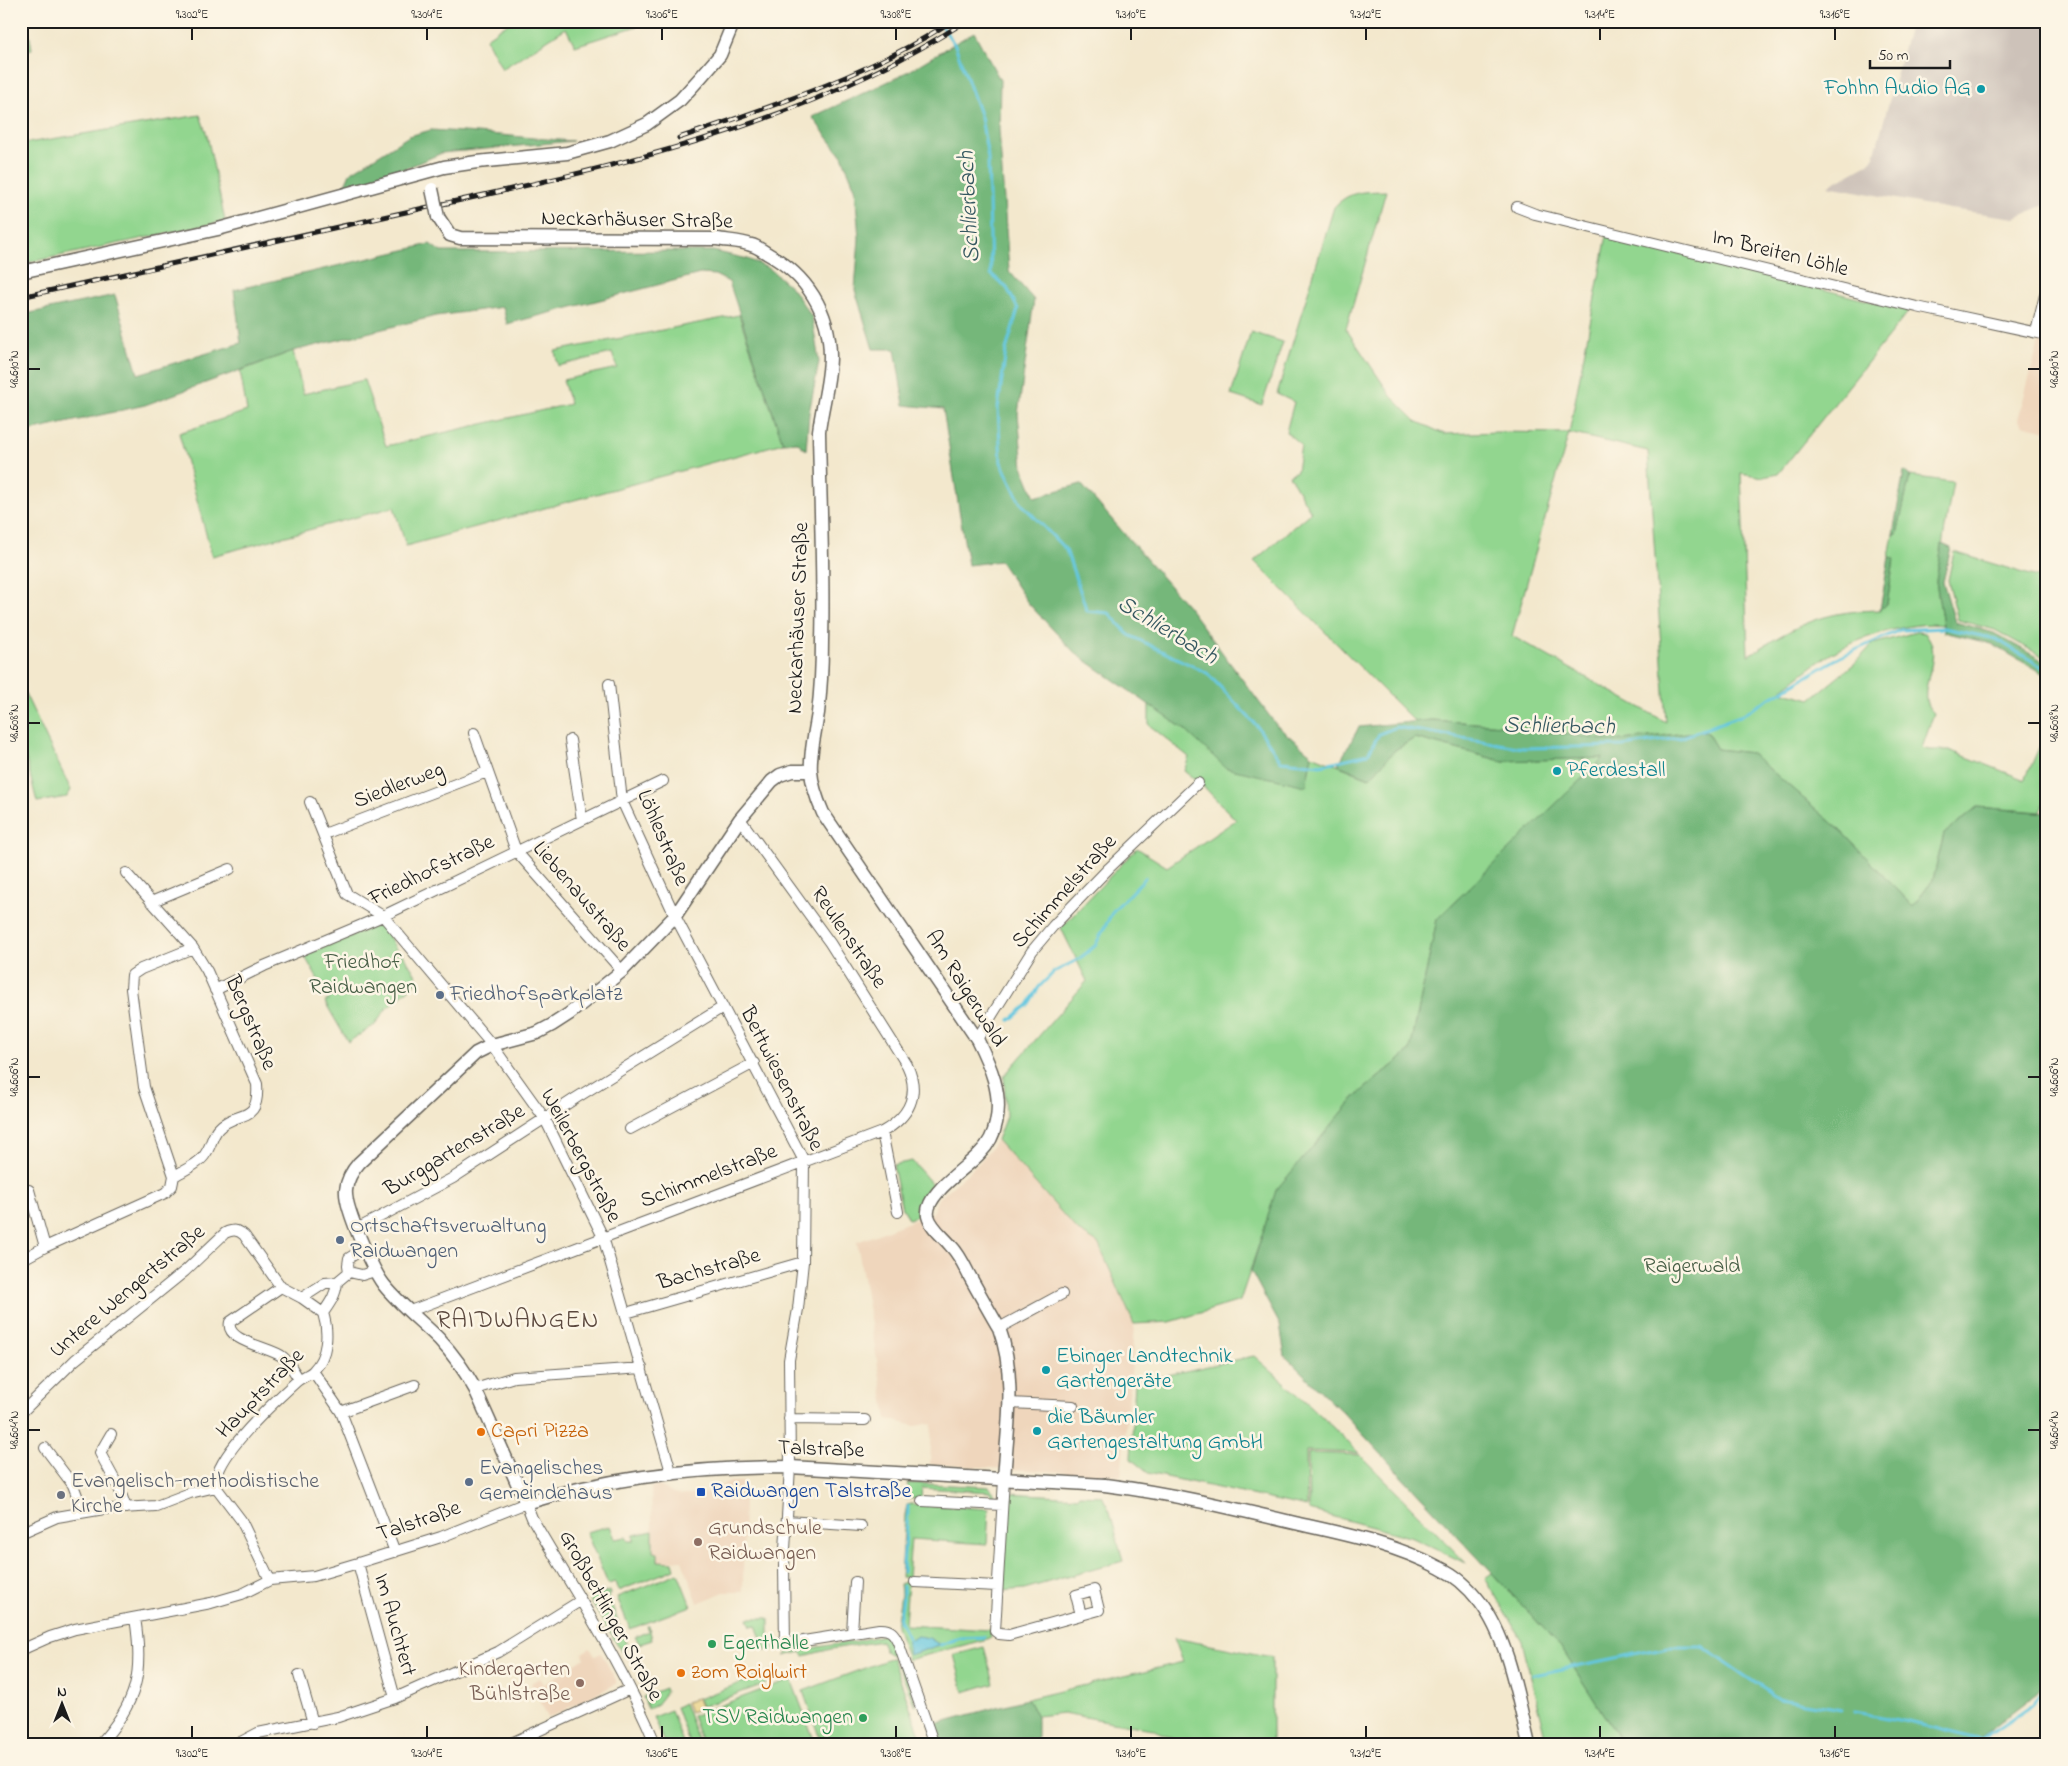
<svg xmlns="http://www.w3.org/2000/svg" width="2068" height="1766" font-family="'Indie Flower',sans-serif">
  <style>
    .built { fill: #efd6bc }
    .industrial { fill: #cdc2b9 }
    .green { fill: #92d68f; stroke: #577956; fill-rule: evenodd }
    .forest { fill: #75b77a; stroke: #486a4b }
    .sand { fill: #eeda9e; stroke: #857b5d }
    .water { fill: #63c7e0; stroke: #40727e }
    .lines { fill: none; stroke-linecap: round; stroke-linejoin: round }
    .stream { stroke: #63c7e0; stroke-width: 3 }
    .minor-casing { stroke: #67635a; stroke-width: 12 }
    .tertiary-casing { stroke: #67635a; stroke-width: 15 }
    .minor { stroke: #fff; stroke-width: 10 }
    .tertiary { stroke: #fff; stroke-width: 12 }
    .rail-casing { stroke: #1c1c1c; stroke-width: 5 }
    .rail { stroke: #fcf5e5; stroke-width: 3; stroke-dasharray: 9; stroke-linecap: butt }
    .tertiary-bridge-casing { stroke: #67635a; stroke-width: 15; stroke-linecap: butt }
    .tertiary-bridge { stroke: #fff; stroke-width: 12 }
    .ticks { fill: none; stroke: #1c1c1c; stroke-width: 2 }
    .culture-dot { fill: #0f9aa8; stroke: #fcf5e5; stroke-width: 2 }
    .service-dot { fill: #5c6f8a; stroke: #fcf5e5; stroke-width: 2 }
    .food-dot { fill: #e8710a; stroke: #fcf5e5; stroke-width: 2 }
    .transit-dot { fill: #1a4fb4; stroke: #fcf5e5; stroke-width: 2 }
    .worship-dot { fill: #6b7280; stroke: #fcf5e5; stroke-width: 2 }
    .education-dot { fill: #8d6e63; stroke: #fcf5e5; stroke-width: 2 }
    .leisure-dot { fill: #2e9e5b; stroke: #fcf5e5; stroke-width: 2 }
    .labels { text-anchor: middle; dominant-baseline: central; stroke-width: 5; stroke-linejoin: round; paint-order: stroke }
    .culture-label { font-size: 22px; fill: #0d838f; stroke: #fcf5e5; text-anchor: start }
    .street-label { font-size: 22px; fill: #1c1c1c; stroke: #fcf5e5 }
    .park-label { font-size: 22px; fill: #455d44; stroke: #fcf5e5 }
    .service-label { font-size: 22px; fill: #4e5e75; stroke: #fcf5e5; text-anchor: start }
    .food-label { font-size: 22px; fill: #c56008; stroke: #fcf5e5; text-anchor: start }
    .worship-label { font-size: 22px; fill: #5b616d; stroke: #fcf5e5; text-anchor: start }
    .transit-label { font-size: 22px; fill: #164399; stroke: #fcf5e5; text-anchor: start }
    .education-label { font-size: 22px; fill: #785e54; stroke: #fcf5e5; text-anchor: start }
    .leisure-label { font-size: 22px; fill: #27864d; stroke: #fcf5e5; text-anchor: start }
    .water-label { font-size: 24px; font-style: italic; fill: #355861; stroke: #fcf5e5 }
    .quarter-label { font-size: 25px; letter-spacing: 1px; fill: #5c493f; stroke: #fcf5e5 }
    .neatline { fill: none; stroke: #1c1c1c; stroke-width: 2 }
    .ticks-label { font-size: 12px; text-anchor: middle; fill: #1c1c1c }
  </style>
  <rect width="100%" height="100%" fill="#fcf5e5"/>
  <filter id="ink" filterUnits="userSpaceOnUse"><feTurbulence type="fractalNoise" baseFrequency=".02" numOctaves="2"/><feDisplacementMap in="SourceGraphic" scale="10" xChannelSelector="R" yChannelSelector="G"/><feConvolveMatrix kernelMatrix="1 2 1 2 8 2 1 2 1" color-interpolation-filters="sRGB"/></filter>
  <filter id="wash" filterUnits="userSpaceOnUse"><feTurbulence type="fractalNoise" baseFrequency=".0096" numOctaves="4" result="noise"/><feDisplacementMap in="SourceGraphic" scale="20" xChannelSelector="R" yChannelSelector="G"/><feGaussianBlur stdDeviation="1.12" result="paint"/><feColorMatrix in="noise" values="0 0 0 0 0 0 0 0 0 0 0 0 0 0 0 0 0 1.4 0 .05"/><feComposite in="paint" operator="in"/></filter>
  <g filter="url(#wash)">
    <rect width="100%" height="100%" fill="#f3e8cd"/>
    <path class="built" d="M2040 338 2047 340V431L2022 425 2018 419Z
      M997 1140 1078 1231 1098 1243 1134 1324 1131 1376 1121 1476 930 1464 932 1423 915 1426 887 1419 857 1242 933 1213 937 1200 978 1164Z
      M728 1482H744L743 1592H724L698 1603 682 1560 658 1561 653 1553 651 1487 660 1486 673 1493 682 1495H699L713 1491Z
      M590 1648 595 1656 601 1653 616 1680V1684L548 1718 531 1683 539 1678 544 1684 585 1658 582 1653Z"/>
    <path class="industrial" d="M1911 21H2047V204L2015 218 1950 209 1828 186 1866 165 1874 157Z"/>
    <path class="green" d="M21 21H27L32 49 21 52Z
      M511 21H637V26L575 46 566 28 502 69 486 38Z
      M200 115 207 135 225 221 21 264V144Z
      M1386 191 1346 329 1391 396 1416 421 1444 434 1498 432 1569 433 1607 235 1909 311 1778 474 1763 477 1741 473 1748 655C1760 650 1770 641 1782 635 1818 616 1840 611 1880 610L1887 604 1894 559 1889 557 1893 534H1897L1910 476 1953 482 1936 581 1943 625C1912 620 1853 639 1826 657 1810 667 1795 680 1780 691L1811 699 1854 664 1873 644 1916 632 1925 633C1948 656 1910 695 1934 713L1922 748 1929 750H1949L2025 780 2047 729V793L2041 812 1977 807 1944 834 1933 880 1913 906 1840 830 1751 753 1717 749 1706 731 1613 741 1502 725 1431 720 1415 722 1254 561 1311 512 1289 475 1297 471 1301 445 1286 432 1294 402 1277 394 1334 207C1351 190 1363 192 1386 191ZM1569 433 1648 451 1666 722 1512 636Z
      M739 315 783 443 406 546 394 507 212 556 179 433 247 411 240 371 293 351 303 394 364 380 386 446 570 404 563 380 617 368 612 353 558 366 555 351Z
      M1251 332 1283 342 1262 405 1231 395Z
      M1954 552 2037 577 2047 572V659L1995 630 1958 620 1948 580Z
      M21 685 71 790 67 797 37 802 21 740Z
      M1149 704 1184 729 1306 785 1312 755 1369 778 1395 750 1415 738 1502 761 1604 758 1437 919 1410 1051 1357 1095 1277 1190 1240 1301 1170 1322 1134 1324 1098 1243 1078 1231 997 1140 1006 1116 1004 1076 1087 981 1061 928 1137 848 1167 867 1236 820 1206 789 1184 771 1189 757 1149 725Z
      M379 925H383L398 953H402L419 980 386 1009 375 1025 348 1042 325 1002 329 999 304 955Z
      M912 1161 933 1185 922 1198 919 1215 909 1219 907 1218 905 1211 902 1209 893 1165Z
      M1254 1356 1312 1407 1359 1453 1306 1451 1307 1507 1148 1473 1131 1459 1135 1382Z
      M1308 1453 1360 1455 1467 1564 1413 1538 1309 1510Z
      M908 1483 989 1487 994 1492 995 1500H991V1492L922 1488 921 1498 906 1499Z
      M1008 1493 1079 1497V1495L1102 1496 1110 1512 1123 1561 1024 1589 1001 1591Z
      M910 1504 989 1509 987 1544 911 1539 908 1578 901 1577 905 1515 907 1505Z
      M610 1526 615 1539 626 1537 628 1541H634V1535L653 1531V1552L658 1553V1561L673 1562 675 1569 618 1591 615 1582 608 1584 586 1532Z
      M678 1573 691 1606 630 1629 617 1597Z
      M1492 1573 1560 1646 1623 1745H1547L1522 1641 1485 1578Z
      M908 1581 905 1625 990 1630 991 1638 908 1660 896 1626 901 1594 900 1584Z
      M609 1591 610 1594 608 1595 627 1646 624 1651H621L590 1600 591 1598Z
      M748 1618H769V1645H777L778 1647 765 1650 756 1625 751 1626Z
      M647 1626H649L652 1640 640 1644 635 1637 649 1631Z
      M883 1635 889 1636 895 1643 917 1706 914 1704 895 1657 886 1652 881 1641 831 1649 804 1656 801 1652 784 1656 788 1652 793 1651 857 1641Z
      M1174 1638 1272 1657V1745H1187L1152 1729 1063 1713 1037 1716 1027 1699 1183 1662Z
      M984 1647 994 1683 964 1692 954 1655Z
      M892 1658 924 1745H822L803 1691Z
      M764 1674 767 1683 701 1707 698 1699Z
      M791 1679 816 1745H703L692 1716Z
      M665 1688 666 1692 655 1706 648 1709 643 1697Z
      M684 1703 700 1745H690L676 1707Z
      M671 1710 684 1745H665L653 1717Z"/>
    <path class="forest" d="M974 32 1000 80 999 129 1009 271 1034 300 1018 414 1023 468 1035 497 1081 484 1189 608 1277 726 1312 755 1306 786 1226 768 1184 729 1075 653 1028 603 1000 561 968 565 943 409 904 405 895 349H873L855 290 859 238 855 188 842 156 812 117 900 76Z
      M431 130C478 132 525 138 573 141L442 153 404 169 343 189 350 173 409 136Z
      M430 244 441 252 713 251 748 259 770 269 792 288 812 317 819 362 809 413 806 450 797 442 783 443 729 282 715 275 700 274 507 324 503 307 436 316 293 351 145 405 21 433V315L115 295 138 374 241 343 234 290Z
      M1904 471 1910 476 1897 534H1893Z
      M1942 544 1951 548 1943 582 1955 622 1994 633 2047 663V676L1992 644 1944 632 1936 581Z
      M1889 557 1894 559 1887 604 1880 610Z
      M1431 720 1502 725 1613 741 1706 731 1717 749 1751 753 1840 830 1913 906 1933 880 1944 834 1977 807 2047 813V1681L2038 1692 1995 1725 1975 1745H1623L1560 1646 1344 1414 1285 1356 1280 1325 1251 1271 1276 1190 1357 1095 1410 1051 1437 919 1603 758 1502 761 1415 738 1395 750 1370 778 1338 765 1359 727Z
      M1027 1699 1037 1716V1738L1014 1745H938L931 1725Z"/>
    <path class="sand" d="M776 1669 780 1678 768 1683 765 1673Z
      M697 1699 701 1708 690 1712 686 1702Z"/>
    <path class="water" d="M917 1636 929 1638 940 1645 909 1655 907 1641H910Z"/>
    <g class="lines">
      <path class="stream" d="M938 21 955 45 981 117 988 158 991 274 1007 288 1018 309 1006 350 998 408 1001 462 1020 502 1066 550 1087 611 1109 613 1129 635 1207 673 1257 726 1281 761 1321 765 1368 754 1379 734 1396 727 1523 748 1623 746 1680 738 1740 716 1840 657 1900 630 1944 628 1996 639 2047 670
        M1010 1020 1028 1005 1039 987 1054 972 1079 959 1095 946 1113 911 1145 878
        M903 1572C903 1549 908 1529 908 1506
        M903 1586V1598L899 1621 910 1641
        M940 1645 960 1638 984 1637
        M1533 1675 1668 1647H1702L1779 1699 1842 1709
        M1855 1712 1909 1722 1983 1740
        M1977 1745 1990 1733 2033 1704 2047 1687"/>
    </g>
  </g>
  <g filter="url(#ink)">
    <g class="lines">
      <g class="minor-casing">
        <path id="minor" d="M1517 207 1535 214 1917 307 2047 335
          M2036 332 2047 287
          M609 684 622 801 675 916 804 1161 803 1262 798 1309 789 1360 790 1467 784 1566 785 1644 879 1629C890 1628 894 1633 898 1642L934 1745
          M474 733 516 851 622 971
          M570 740 582 820
          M310 802 347 894 383 916 492 1045 545 1119 603 1237 672 1475
          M324 834 487 772
          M126 873 193 948 207 971 257 1084C260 1126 236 1109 218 1129 212 1136 211 1146 206 1153 200 1164 184 1170 174 1176
          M151 902 230 869
          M215 990 264 966 383 916 663 781
          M977 1039 1032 951 1053 926 1109 868 1198 783
          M630 1129 754 1063
          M882 1132 898 1212
          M29 1190 45 1247
          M357 1229 453 1178 576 1098 723 1007
          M21 1260 45 1247 165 1193 172 1186 174 1176 144 1087 131 989 132 975 141 969 193 948
          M349 1272 348 1265 349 1258 365 1248
          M281 1287 230 1322C225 1342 271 1347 283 1357 289 1362 294 1372 299 1379
          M302 1298 325 1283 337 1282
          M410 1311 882 1132C909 1117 921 1095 907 1065L830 943 740 819
          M626 1313 803 1262
          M999 1328 1062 1294
          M313 1371 341 1412 395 1552
          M475 1389 514 1377 642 1368
          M1009 1403 1073 1406
          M341 1412 415 1385
          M21 1413 75 1360 185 1271 225 1233C232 1230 237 1229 244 1235L281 1287 302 1298 323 1313
          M789 1419 865 1420
          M111 1434 100 1453 119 1488 126 1508
          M45 1448 73 1485 83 1511
          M1004 1479 995 1631 999 1634 1009 1635 1099 1610 1094 1590 1076 1595 1081 1615
          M922 1501 1002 1505
          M787 1521 861 1526
          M21 1533 57 1517 104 1509 156 1506 190 1493 216 1487
          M358 1563 395 1698
          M270 1580 241 1520 216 1487C217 1480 217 1474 220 1468 232 1442 275 1401 297 1381 302 1377 309 1375 313 1371 328 1356 329 1332 323 1313 330 1303 336 1295 337 1282L349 1272 362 1275 375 1271
          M915 1582 997 1586
          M852 1633 855 1582
          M21 1650 50 1637 75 1629 211 1603 242 1594 270 1580 314 1576 358 1563 441 1537 526 1503 532 1518C575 1592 623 1665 656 1745
          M299 1675 313 1723
          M99 1745C137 1703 144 1674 135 1618
          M235 1745 258 1733 338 1717 395 1698 498 1652 580 1601
          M507 1745 630 1689"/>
      </g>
      <g class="tertiary-casing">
        <path id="tertiary" d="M438 217 450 235 460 238 717 239C728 241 741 241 751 245 757 246 763 251 768 254 806 275 830 311 830 356 830 381 822 406 819 431 820 501 824 571 822 641 822 665 821 689 818 713 811 757 804 770 823 813L977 1039C990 1065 1003 1094 996 1123 994 1134 988 1145 980 1153 967 1168 924 1194 928 1216 931 1228 944 1237 951 1246 959 1254 964 1265 969 1275 979 1293 989 1311 999 1328 1017 1377 1007 1429 1004 1479
          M21 272 218 229 444 167 477 162 567 153 610 141 647 124 680 100 700 78 720 55 734 21
          M810 771H792L780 775 772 781 740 819 675 916 622 971 569 1014 552 1025 537 1033 492 1045 476 1053 359 1163C352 1171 347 1179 346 1190 344 1207 373 1271 384 1285 400 1305 421 1321 439 1339 453 1354 465 1371 475 1389L526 1503C609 1477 703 1467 790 1467L1105 1485C1169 1493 1232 1508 1295 1523 1344 1534 1395 1544 1440 1568 1455 1575 1470 1589 1480 1602 1509 1640 1518 1699 1529 1745"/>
      </g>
      <use href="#minor" class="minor"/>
      <use href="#tertiary" class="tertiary"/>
      <g class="rail-casing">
        <path id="rail" d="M679 138C773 106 869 75 952 21
          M21 297C156 268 290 238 424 208 610 168 804 126 966 21"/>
      </g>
      <use href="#rail" class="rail"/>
      <g class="tertiary-bridge-casing">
        <path id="tertiary-bridge" d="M432 189 438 217"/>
      </g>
      <use href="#tertiary-bridge" class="tertiary-bridge"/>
    </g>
  </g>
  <path class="ticks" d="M192 28V40M427 28V40M662 28V40M896 28V40M1131 28V40M1366 28V40M1600 28V40M1835 28V40M28 369H40M2028 369H2040M28 723H40M2028 723H2040M28 1077H40M2028 1077H2040M28 1430H40M2028 1430H2040M192 1726V1738M427 1726V1738M662 1726V1738M896 1726V1738M1131 1726V1738M1366 1726V1738M1600 1726V1738M1835 1726V1738"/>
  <g class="culture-dot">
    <circle cx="1981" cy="89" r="5"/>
    <circle cx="1557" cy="771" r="5"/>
    <circle cx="1046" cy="1370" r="5"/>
    <circle cx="1037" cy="1431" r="5"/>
  </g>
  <g class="service-dot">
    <circle cx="440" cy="995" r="5"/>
    <circle cx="340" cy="1240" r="5"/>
    <circle cx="469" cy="1482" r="5"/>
  </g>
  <g class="food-dot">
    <circle cx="481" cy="1432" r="5"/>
    <circle cx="681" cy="1673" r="5"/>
  </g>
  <rect class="transit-dot" x="696" y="1487" width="10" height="10" rx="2.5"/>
  <circle class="worship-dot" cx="61" cy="1495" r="5"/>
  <g class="education-dot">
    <circle cx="698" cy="1542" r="5"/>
    <circle cx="580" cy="1683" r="5"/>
  </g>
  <g class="leisure-dot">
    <circle cx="712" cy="1644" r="5"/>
    <circle cx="863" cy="1718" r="5"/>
  </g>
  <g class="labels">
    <g class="culture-label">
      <text x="1971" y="89" text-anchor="end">Fohhn Audio AG</text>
      <text x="1567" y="771">Pferdestall</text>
      <text x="1056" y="1357">Ebinger Landtechnik<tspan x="1056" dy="25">Gartengeräte</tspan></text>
      <text x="1047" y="1418">die Bäumler<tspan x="1047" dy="25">Gartengestaltung GmbH</tspan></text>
    </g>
    <g class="street-label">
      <text transform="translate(637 221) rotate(1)">Neckarhäuser Straße</text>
      <text transform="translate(1780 254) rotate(14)">Im Breiten Löhle</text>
      <text transform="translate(799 618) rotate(-88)">Neckarhäuser Straße</text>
      <text transform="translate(399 786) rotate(-21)">Siedlerweg</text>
      <text transform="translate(662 838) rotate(67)">Löhlestraße</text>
      <text transform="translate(432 871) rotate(-26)">Friedhofstraße</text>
      <text transform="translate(1065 892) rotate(-48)">Schimmelstraße</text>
      <text transform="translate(581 897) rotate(49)">Liebenaustraße</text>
      <text transform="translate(848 938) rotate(56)">Reulenstraße</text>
      <text transform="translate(965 989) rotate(58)">Am Raigerwald</text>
      <text transform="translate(250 1023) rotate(67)">Bergstraße</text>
      <text transform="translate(781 1079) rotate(63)">Bettwiesenstraße</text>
      <text transform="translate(455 1151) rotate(-31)">Burggartenstraße</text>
      <text transform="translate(580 1156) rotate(62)">Weilerbergstraße</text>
      <text transform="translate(709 1177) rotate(-21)">Schimmelstraße</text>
      <text transform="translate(709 1270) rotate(-16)">Bachstraße</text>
      <text transform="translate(128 1292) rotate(-40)">Untere Wengertstraße</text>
      <text transform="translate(261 1394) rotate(-46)">Hauptstraße</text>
      <text transform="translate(821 1450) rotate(2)">Talstraße</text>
      <text transform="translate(419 1522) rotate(-19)">Talstraße</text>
      <text transform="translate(610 1616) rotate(61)">Großbettlinger Straße</text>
      <text transform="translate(394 1625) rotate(74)">Im Auchtert</text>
    </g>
    <g class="park-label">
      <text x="363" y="963">Friedhof<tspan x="363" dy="25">Raidwangen</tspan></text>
      <text x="1692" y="1267">Raigerwald</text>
    </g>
    <g class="service-label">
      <text x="450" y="995">Friedhofsparkplatz</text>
      <text x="350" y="1227">Ortschaftsverwaltung<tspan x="350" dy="25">Raidwangen</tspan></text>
      <text x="479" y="1469">Evangelisches<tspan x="479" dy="25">Gemeindehaus</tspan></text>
    </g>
    <g class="food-label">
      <text x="491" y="1432">Capri Pizza</text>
      <text x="691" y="1673">zom Roiglwirt</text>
    </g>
    <g class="worship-label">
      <text x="71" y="1482">Evangelisch-methodistische<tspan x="71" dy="25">Kirche</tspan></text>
    </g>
    <g class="transit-label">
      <text x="711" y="1492">Raidwangen Talstraße</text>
    </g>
    <g class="education-label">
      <text x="708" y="1529">Grundschule<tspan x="708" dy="25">Raidwangen</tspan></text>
      <text x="570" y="1670" text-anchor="end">Kindergarten<tspan x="570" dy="25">Bühlstraße</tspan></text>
    </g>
    <g class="leisure-label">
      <text x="722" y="1644">Egerthalle</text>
      <text x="853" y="1718" text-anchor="end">TSV Raidwangen</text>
    </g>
    <g class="water-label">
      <text transform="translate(970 207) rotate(-93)">Schlierbach</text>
      <text transform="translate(1167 631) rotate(31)">Schlierbach</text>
      <text transform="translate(1559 727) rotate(1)">Schlierbach</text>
    </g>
    <g class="quarter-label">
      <text x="518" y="1321">RAIDWANGEN</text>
    </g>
  </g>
  <rect width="2068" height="1766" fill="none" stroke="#fcf5e5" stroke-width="55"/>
  <g transform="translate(62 1704)" stroke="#fcf5e5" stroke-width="4" paint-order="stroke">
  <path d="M0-4L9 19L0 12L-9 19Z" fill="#1c1c1c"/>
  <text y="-8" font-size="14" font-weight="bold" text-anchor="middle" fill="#1c1c1c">N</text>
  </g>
  <path d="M1870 60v8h80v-8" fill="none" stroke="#1c1c1c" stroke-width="2.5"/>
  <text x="1878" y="60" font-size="15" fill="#1c1c1c" stroke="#fcf5e5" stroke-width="4" paint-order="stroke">50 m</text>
  <rect x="28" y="28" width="2012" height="1710" class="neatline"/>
  <g class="ticks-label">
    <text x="192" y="18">9.302°E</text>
    <text x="427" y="18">9.304°E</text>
    <text x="662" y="18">9.306°E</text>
    <text x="896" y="18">9.308°E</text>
    <text x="1131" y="18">9.310°E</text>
    <text x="1366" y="18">9.312°E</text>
    <text x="1600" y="18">9.314°E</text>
    <text x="1835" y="18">9.316°E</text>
    <text transform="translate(14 369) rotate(-90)" y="4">48.610°N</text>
    <text transform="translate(2054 369) rotate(-90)" y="4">48.610°N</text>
    <text transform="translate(14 723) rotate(-90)" y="4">48.608°N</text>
    <text transform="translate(2054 723) rotate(-90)" y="4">48.608°N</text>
    <text transform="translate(14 1077) rotate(-90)" y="4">48.606°N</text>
    <text transform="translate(2054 1077) rotate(-90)" y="4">48.606°N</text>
    <text transform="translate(14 1430) rotate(-90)" y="4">48.604°N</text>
    <text transform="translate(2054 1430) rotate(-90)" y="4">48.604°N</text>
    <text x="192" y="1757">9.302°E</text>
    <text x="427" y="1757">9.304°E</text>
    <text x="662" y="1757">9.306°E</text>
    <text x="896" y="1757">9.308°E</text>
    <text x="1131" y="1757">9.310°E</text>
    <text x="1366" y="1757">9.312°E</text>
    <text x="1600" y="1757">9.314°E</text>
    <text x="1835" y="1757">9.316°E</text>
  </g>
</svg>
